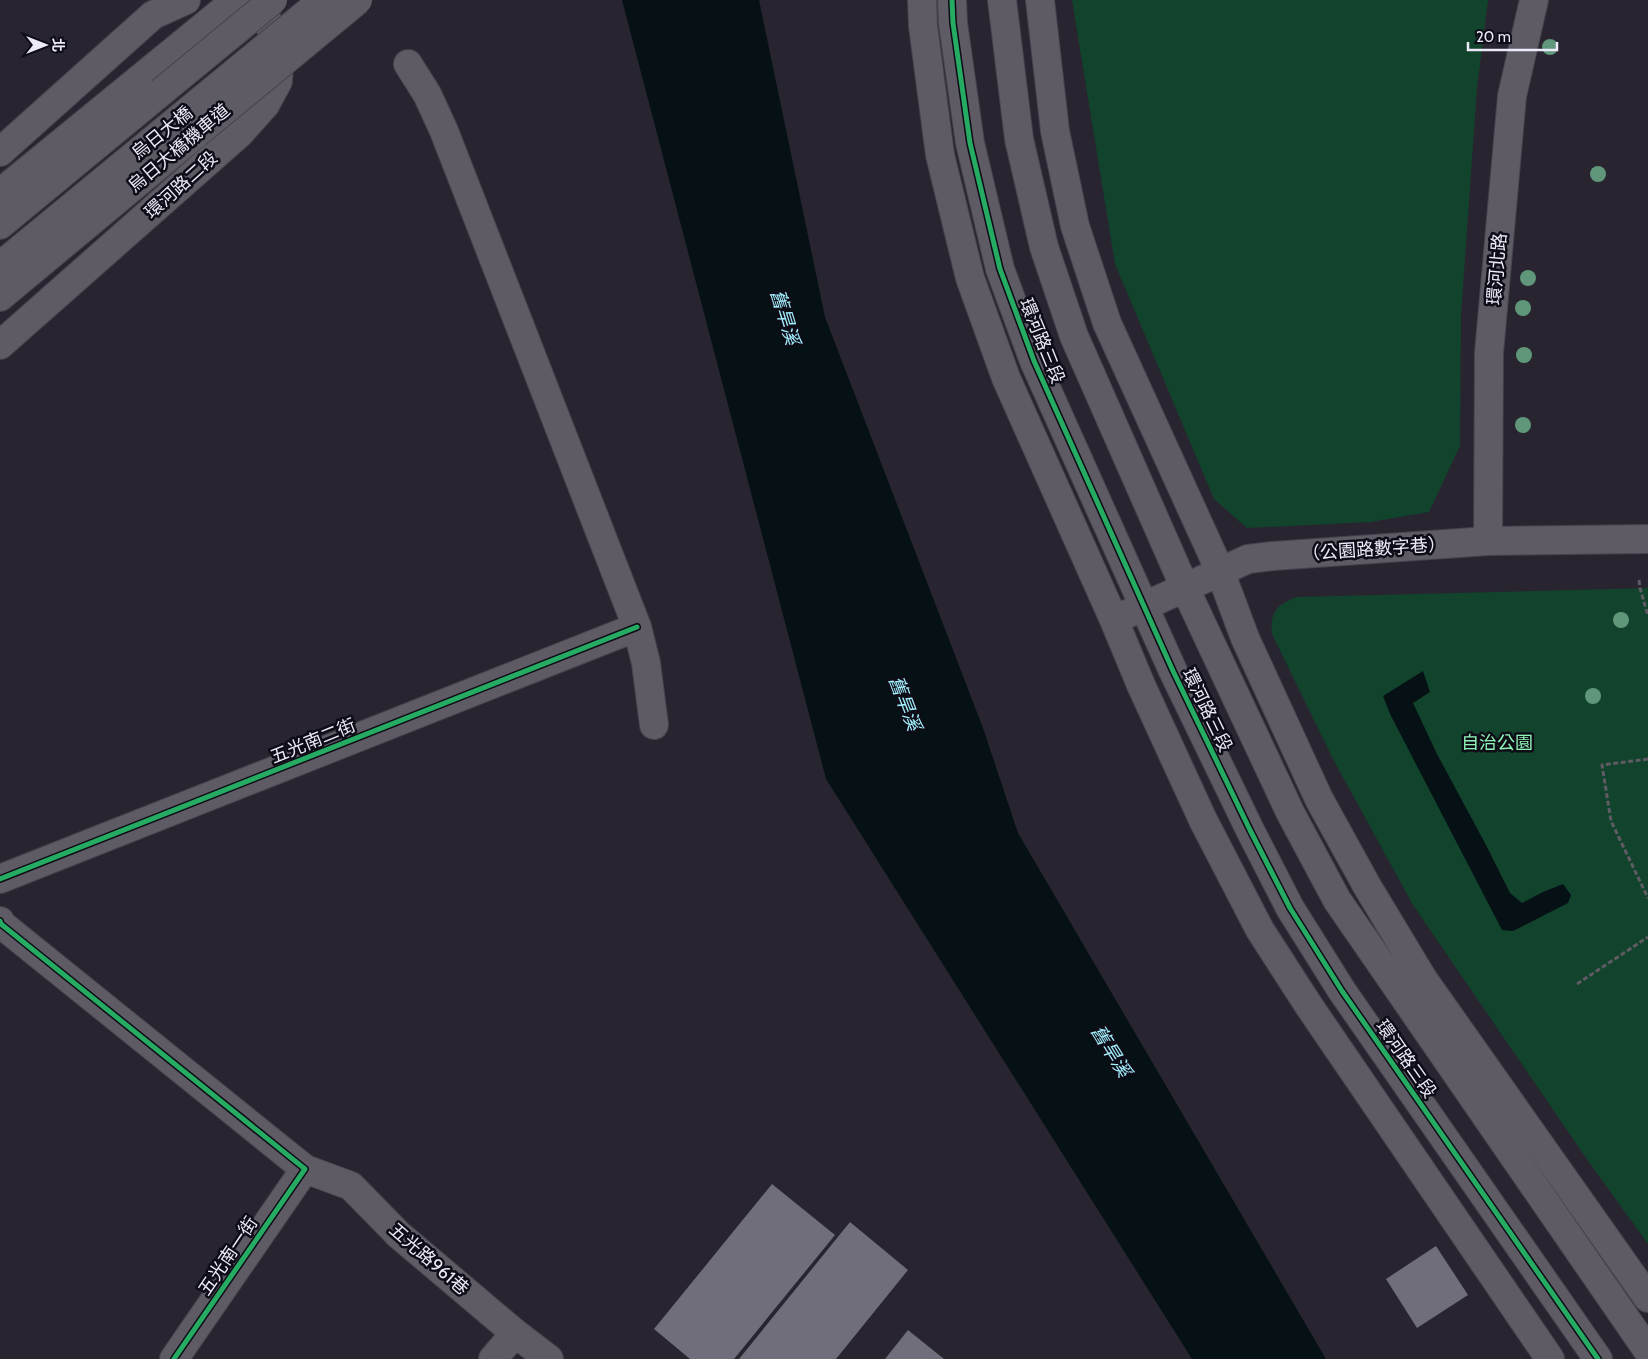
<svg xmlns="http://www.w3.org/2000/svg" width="1648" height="1359" font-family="Cabin,'Noto Sans TC',sans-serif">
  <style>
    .green { fill: #12432c }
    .water { fill: #061115 }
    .building { fill: #706e7a }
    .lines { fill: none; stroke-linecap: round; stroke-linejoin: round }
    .minor-casing { stroke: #46434d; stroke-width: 30 }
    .path { stroke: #5e5b64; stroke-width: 3; stroke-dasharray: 5 2.5; stroke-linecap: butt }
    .minor { stroke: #5e5b65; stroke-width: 28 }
    .minor-bridge-casing { stroke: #46434d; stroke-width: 30; stroke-linecap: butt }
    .minor-bridge { stroke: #5e5b65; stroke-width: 28 }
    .cycleway-casing { stroke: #0e0c16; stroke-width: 8 }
    .cycleway { stroke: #26ab63; stroke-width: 5 }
    .tree { fill: #60967a }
    .labels { text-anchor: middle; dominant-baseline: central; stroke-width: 5; stroke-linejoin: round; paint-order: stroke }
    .street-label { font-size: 18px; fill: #ece9f8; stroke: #0e0c16 }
    .park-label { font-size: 18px; fill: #8df3b6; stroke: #0e0c16 }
    .water-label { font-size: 19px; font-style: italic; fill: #a3effe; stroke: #0e0c16 }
  </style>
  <rect width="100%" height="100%" fill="#282531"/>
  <path class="green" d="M1072 0H1488L1477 88 1461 315 1460 446 1429 512 1371 522 1247 528 1214 499 1115 264Z
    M1648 588V1244L1584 1155 1413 905 1333 759 1272 634C1270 612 1276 605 1297 597Z"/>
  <path class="water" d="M622 0H759L825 317 983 728 1018 833 1326 1359H1192L826 779Z
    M1423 671 1430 692 1413 703 1437 754 1486 845 1510 893 1522 903 1543 892 1563 884 1571 895 1568 903 1513 931 1502 930 1390 714 1383 696Z"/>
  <path class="building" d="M772 1184 835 1235 734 1359H690L654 1329Z
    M850 1222 908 1270 836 1359H739Z
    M1436 1246 1468 1295 1417 1328 1386 1279Z
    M908 1330 944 1359H885Z"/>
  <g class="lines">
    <g class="minor-casing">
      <path id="minor" d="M922 0 923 26 940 155 970 278 1006 378 1114 620 1141 685 1203 820 1260 930 1309 1006 1550 1359
        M952 0 953 23 970 143 1000 269 1034 361 1173 671 1250 830 1290 908 1342 991 1598 1359
        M1002 0 1019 139 1044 247 1074 336 1185 588 1290 812 1337 900 1648 1351
        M1040 0 1055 131 1075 226 1107 323 1220 571 1245 638 1319 799 1367 886 1423 979 1648 1298
        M408 64 427 94 444 131 637 627 646 663 654 725
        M0 152 153 15 186 0
        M0 193 236 0
        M0 225 161 92
        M0 266 182 116
        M0 297 196 134
        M0 345 240 133 265 105 278 81 280 49 266 18 241 0
        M1488 541 1489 353 1512 96 1534 0
        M1127 614 1248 559 1273 556 1488 541 1648 539
        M0 879 637 627
        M0 921 1 924 305 1169 351 1186 399 1235 515 1333 549 1359
        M174 1359 305 1169
        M493 1359 515 1333"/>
    </g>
    <path class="path" d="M1639 580 1640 588 1648 616
      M1648 759 1602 765 1611 821 1648 898
      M1577 984 1648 937"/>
    <use href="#minor" class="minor"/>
    <g class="minor-bridge-casing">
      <path id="minor-bridge" d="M161 92 273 0
        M182 116 323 0
        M196 134 358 0"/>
    </g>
    <use href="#minor-bridge" class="minor-bridge"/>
    <g class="cycleway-casing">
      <path id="cycleway" d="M952 0 953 23 970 143 1000 269 1034 361 1173 671 1250 830 1290 908 1342 991 1598 1359
        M0 879 637 627
        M0 921 1 924 305 1169 174 1359"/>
    </g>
    <use href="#cycleway" class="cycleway"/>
  </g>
  <g class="tree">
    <circle cx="1550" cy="47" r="8"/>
    <circle cx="1598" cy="174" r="8"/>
    <circle cx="1528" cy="278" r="8"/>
    <circle cx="1523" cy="308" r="8"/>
    <circle cx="1524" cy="355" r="8"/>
    <circle cx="1523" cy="425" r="8"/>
    <circle cx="1621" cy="620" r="8"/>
    <circle cx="1593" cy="696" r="8"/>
  </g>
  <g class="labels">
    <g class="street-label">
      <text transform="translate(162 133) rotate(-39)">烏日大橋</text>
      <text transform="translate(179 148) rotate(-40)">烏日大橋機車道</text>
      <text transform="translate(181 185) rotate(-42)">環河路二段</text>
      <text transform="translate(1497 269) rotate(-85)">環河北路</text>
      <text transform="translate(1042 341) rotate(68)">環河路三段</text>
      <text transform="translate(1374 549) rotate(-4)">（公園路數字巷）</text>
      <text transform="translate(1207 710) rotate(64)">環河路三段</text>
      <text transform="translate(313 741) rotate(-22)">五光南二街</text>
      <text transform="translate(1406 1059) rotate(55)">環河路三段</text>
      <text transform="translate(228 1256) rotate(-56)">五光南一街</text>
      <text transform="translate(429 1259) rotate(41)">五光路961巷</text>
    </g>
    <g class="park-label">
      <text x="1497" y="743">自治公園</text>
    </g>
    <g class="water-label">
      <text transform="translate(785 317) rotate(73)">舊旱溪</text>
      <text transform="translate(905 703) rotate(69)">舊旱溪</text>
      <text transform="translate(1111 1051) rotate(58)">舊旱溪</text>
    </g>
  </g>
  <g transform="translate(45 45) rotate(90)" stroke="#0e0c16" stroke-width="4" paint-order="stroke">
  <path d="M0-4L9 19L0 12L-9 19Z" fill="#ece9f8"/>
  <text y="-8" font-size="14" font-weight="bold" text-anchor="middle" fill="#ece9f8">北</text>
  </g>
  <path d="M1468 42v8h89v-8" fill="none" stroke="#ece9f8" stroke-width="2.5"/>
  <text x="1476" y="42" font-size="15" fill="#ece9f8" stroke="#0e0c16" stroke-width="4" paint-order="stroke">20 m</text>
</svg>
